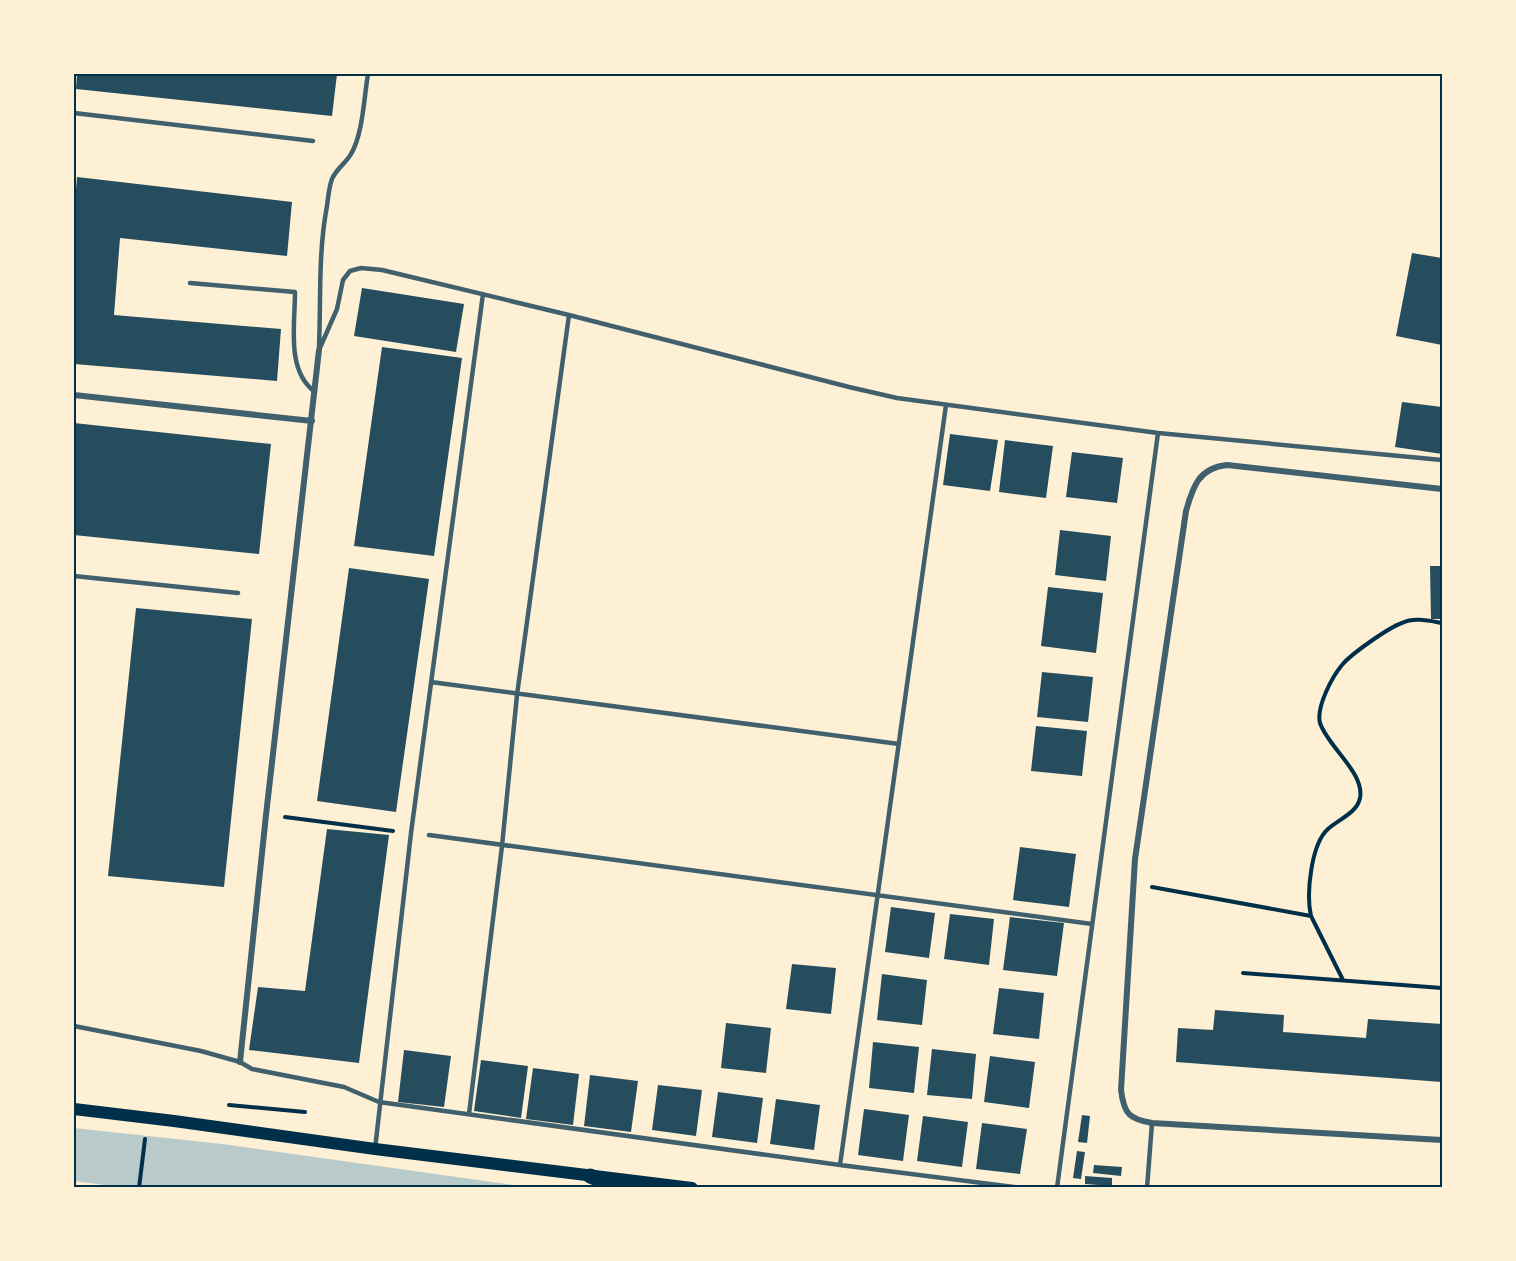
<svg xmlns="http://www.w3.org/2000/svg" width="1516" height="1261" font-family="Roboto,sans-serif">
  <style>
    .green { fill: #b9caca }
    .building { fill: #264d5e }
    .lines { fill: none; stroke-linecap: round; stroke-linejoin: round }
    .path { stroke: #003049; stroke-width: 4 }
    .service { stroke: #3f606c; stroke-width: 4.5 }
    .minor { stroke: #3f606c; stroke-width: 6 }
    .secondary { stroke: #003049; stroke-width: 12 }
    .primary { stroke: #003049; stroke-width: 15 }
    .neatline { fill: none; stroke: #003049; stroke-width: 2 }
  </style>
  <rect width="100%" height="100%" fill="#fdf0d5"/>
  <path class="green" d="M74 1128 222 1144 527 1187 127 1188 74 1181Z"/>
  <path class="building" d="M77 74H337L332 116 76 89Z
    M77 177 292 202 287 256 120 238 114 315 281 329 277 381 74 364V214Z
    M1412 253 1442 258V345L1396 336Z
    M362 288 464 304 456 352 354 336Z
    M382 347 462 358 434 556 354 546Z
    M1402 402 1442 407V454L1395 447Z
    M74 423 271 444 259 554 74 535Z
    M950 434 998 440 990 491 943 485Z
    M1005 440 1053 446 1046 498 999 492Z
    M1072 452 1123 458 1117 503 1066 497Z
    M1060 530 1111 536 1106 581 1055 575Z
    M1430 566H1442V619H1431Z
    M349 568 429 579 396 812 317 801Z
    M1048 587 1103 593 1096 653 1041 646Z
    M136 608 252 619 224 887 108 876Z
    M1042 672 1093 677 1088 722 1037 717Z
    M1036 726 1087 731 1082 776 1031 771Z
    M327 829 389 835 359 1063 249 1050 258 987 305 991Z
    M1020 847 1076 854 1069 907 1013 900Z
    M891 907 935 913 929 958 885 952Z
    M950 914 994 919 989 965 944 959Z
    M1010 917 1064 923 1057 976 1003 970Z
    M792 964 836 968 831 1014 786 1009Z
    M882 974 927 980 922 1025 877 1020Z
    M999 988 1044 993 1039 1039 993 1034Z
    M1215 1010 1284 1015 1283 1032 1366 1038 1368 1019 1442 1024V1082L1176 1062 1178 1028 1213 1030Z
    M726 1023 771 1028 766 1073 721 1068Z
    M873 1042 919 1047 914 1093 869 1088Z
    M932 1049 976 1054 972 1099 927 1095Z
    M404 1050 451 1056 444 1107 398 1102Z
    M990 1056 1035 1062 1029 1108 984 1102Z
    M481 1060 528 1066 521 1118 474 1111Z
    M533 1068 579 1074 573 1125 526 1119Z
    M590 1075 638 1081 631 1132 584 1126Z
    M658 1085 702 1090 696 1136 652 1130Z
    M718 1092 763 1098 757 1143 712 1137Z
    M776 1099 820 1105 814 1150 770 1144Z
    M864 1109 909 1115 903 1161 858 1155Z
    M1082 1115 1090 1116 1087 1143 1078 1142Z
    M923 1116 968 1122 962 1167 917 1161Z
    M982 1123 1027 1129 1020 1174 976 1169Z
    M1077 1151 1085 1152 1081 1179 1073 1178Z
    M1094 1165 1122 1167 1121 1176 1093 1173Z
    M1085 1176 1112 1178V1186L1085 1184Z"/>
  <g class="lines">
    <path class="path" d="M285 817 393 831
      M1152 887 1311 916
      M1243 973 1442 988
      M1343 980 1311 916C1306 894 1311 844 1328 829 1339 819 1357 813 1360 798 1365 773 1328 747 1320 723 1316 707 1332 677 1342 665 1351 654 1388 628 1402 623 1414 617 1430 621 1442 623
      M229 1105 305 1112
      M139 1188 145 1139"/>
    <path class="service" d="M74 113 313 141
      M190 283 295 292C295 325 286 371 315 392
      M319 347C321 300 318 253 327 206 328 198 329 187 332 179 336 169 346 163 351 154 363 134 364 97 368 74
      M319 350 337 309 343 280 350 271 361 268 382 270 569 315 849 387 897 398 1158 433 1442 460
      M74 576 238 593
      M431 682 899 744
      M429 835 1092 924
      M74 1026 201 1051 240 1062 252 1069 344 1087 379 1102 840 1165 1022 1188
      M469 1114 502 846 517 695 569 315
      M375 1149 411 833 483 294
      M840 1165 946 405
      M1057 1188 1158 433
      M1147 1188 1152 1123"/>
    <path class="minor" d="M74 395 312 421
      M1442 489 1227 465C1199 468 1193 486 1186 511L1135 859 1121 1090C1124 1114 1129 1119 1152 1123L1442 1140
      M240 1062 266 815 319 350"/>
    <path class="secondary" d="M74 1109 174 1121 375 1149 692 1188"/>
    <path class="primary" d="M590 1176 621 1188"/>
  </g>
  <rect width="1516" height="1261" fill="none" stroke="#fdf0d5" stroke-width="150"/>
  <rect x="75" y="75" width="1366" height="1111" class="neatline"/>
</svg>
